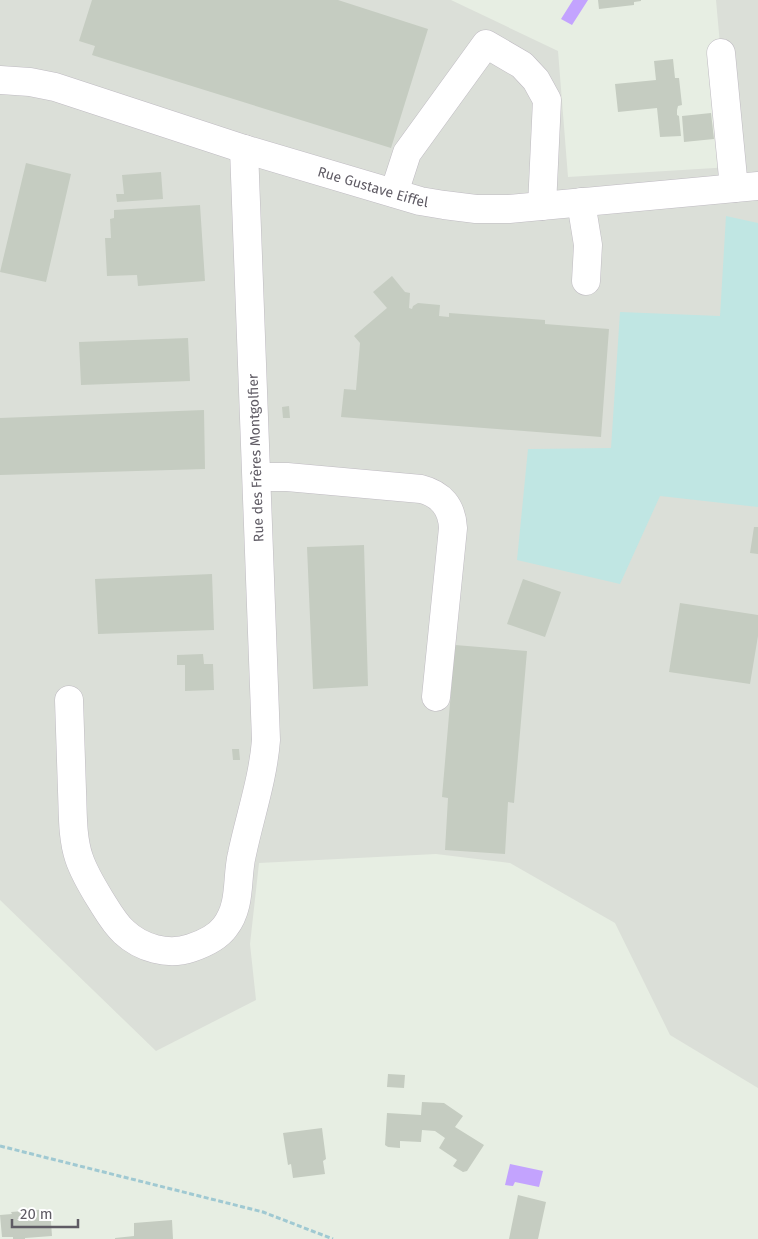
<svg xmlns="http://www.w3.org/2000/svg" width="758" height="1239" font-family="'Fira Sans',sans-serif">
  <style>
    .industrial { fill: #dbdfd8 }
    .green { fill: #c0e6e3 }
    .water { fill: #c3a3fe }
    .building { fill: #c5ccc1 }
    .lines { fill: none; stroke-linecap: round; stroke-linejoin: round }
    .minor-casing { stroke: #bfbbc2; stroke-width: 29 }
    .path { stroke: #a0c9d2; stroke-width: 3; stroke-dasharray: 5 2.5; stroke-linecap: butt }
    .minor { stroke: #fff; stroke-width: 28 }
    .labels { text-anchor: middle; dominant-baseline: central; stroke-width: 4.5; stroke-linejoin: round; paint-order: stroke }
    .street-label { font-size: 14px; fill: #5f5b64; stroke: #fff }
  </style>
  <rect width="100%" height="100%" fill="#e7eee3"/>
  <path class="industrial" d="M0 0H451L558 51 568 177 731 167 716 0H758V1088L670 1035 615 923 510 863 436 854 259 863 250 944 256 1000 156 1051 0 900Z"/>
  <path class="green" d="M726 216 758 223V507L660 496 620 584 517 560 528 449 611 448 620 312 720 316Z"/>
  <path class="water" d="M573 0H588L572 25 561 19Z
    M510 1164 543 1171 539 1187 515 1182 513 1186 505 1185Z"/>
  <path class="building" d="M92 0H338L428 29 391 148 92 55 95 46 79 41Z
    M598 0H641V1L634 2V5L599 9Z
    M673 59 675 78H679L682 105 678 106 677 110V115L679 116 681 136 660 137 657 108 618 112 615 84 656 80 654 61Z
    M711 113 714 139 684 142 682 116Z
    M26 163 71 174 46 282 0 272Z
    M161 172 163 199 117 202 116 194H124L122 175Z
    M200 205 205 281 138 286 137 275 107 276 105 238H111L110 219 114 218V210Z
    M392 276 405 292 410 293 409 308 412 309 413 306 418 303 440 305 439 316 449 317V313L545 320V324L609 329 601 437 341 417 344 389 356 390 360 343 354 336 387 308 373 292Z
    M188 338 190 381 81 385 79 342Z
    M289 406 290 418H283L282 407Z
    M204 410 205 469 0 475V418Z
    M754 527H758V554L750 553Z
    M364 545 368 686 313 689 307 547Z
    M212 574 214 630 98 634 95 579Z
    M523 579 561 592 545 637 507 624Z
    M680 603 758 615V636L750 684 669 672Z
    M455 645 527 651 514 803 508 802 505 854 445 850 448 798 442 797Z
    M203 654 204 664H213L214 690 185 691V665H177V655Z
    M232 749H239L240 760H233Z
    M388 1074 405 1075 404 1088 387 1087Z
    M422 1102 444 1103 463 1116 455 1127 484 1145 467 1171 463 1172 453 1166 457 1160 439 1148 445 1138 435 1131 422 1130 421 1142 400 1141V1148L388 1147 385 1145 387 1113 421 1115Z
    M322 1128 326 1159 323 1161 325 1174 293 1178 291 1164 288 1165 283 1133Z
    M518 1195 546 1202 538 1239H509Z
    M50 1209 52 1236 25 1238V1239H13V1237H2L0 1215 12 1214 11 1212Z
    M172 1220 173 1239H115V1238L134 1236V1223Z"/>
  <g class="lines">
    <g class="minor-casing">
      <g id="minor">
        <path d="M721 53 734 188"/>
        <path id="s1" d="M0 80 30 82 55 87 244 149 420 201 444 205 476 209H509L758 186"/>
        <path d="M394 193 407 153 486 44 522 65 536 80 547 100 542 206"/>
        <path d="M581 202 588 245 586 281"/>
        <path d="M257 477H287L421 489C441 494 452 507 453 528L436 697"/>
        <path d="M69 700C70 731 71 761 72 791 73 813 72 837 79 858 84 873 92 886 100 899 107 910 114 923 124 932 141 948 168 956 191 948 203 944 217 938 225 927 242 905 236 878 242 854 250 816 263 779 266 740L244 149"/>
      </g>
    </g>
    <path class="path" d="M0 1146 263 1212 333 1239"/>
    <use href="#minor" class="minor"/>
  </g>
  <g class="labels">
    <g class="street-label">
      <text stroke="none"><textPath href="#s1" startOffset="389">Rue Gustave Eiffel</textPath></text>
      <text transform="translate(256 458) rotate(-92)">Rue des Frères Montgolfier</text>
    </g>
  </g>
  <path d="M12 1219v8h66v-8" fill="none" stroke="#5f5b64" stroke-width="2.5"/>
  <text x="20" y="1219" font-size="15" fill="#5f5b64" stroke="#ffffff" stroke-width="4" paint-order="stroke">20 m</text>
</svg>
